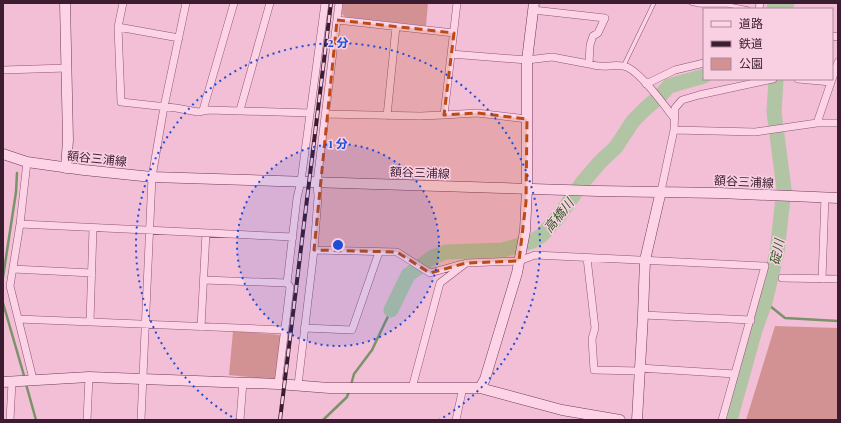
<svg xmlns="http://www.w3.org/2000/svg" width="841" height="423" font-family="'Playfair Display','Noto Sans JP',serif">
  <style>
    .green { fill: #d29294 }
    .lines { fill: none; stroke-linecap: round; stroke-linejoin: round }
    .stream { stroke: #7a9369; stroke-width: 2.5 }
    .river { stroke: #b1c4a3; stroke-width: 15 }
    .lane-casing { stroke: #8d5578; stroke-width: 4.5 }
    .street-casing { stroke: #8d5578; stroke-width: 8 }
    .secondary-casing { stroke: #6f395c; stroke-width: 11 }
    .lane { stroke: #fcd4e6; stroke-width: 3.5 }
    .street { stroke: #fcd4e6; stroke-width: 7 }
    .secondary { stroke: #fcd4e6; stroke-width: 10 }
    .rail-casing { stroke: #3b1c31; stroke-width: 4 }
    .rail { stroke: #f9d0e2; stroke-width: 2.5; stroke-dasharray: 8; stroke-linecap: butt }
    .marked { fill: #bd4a15; fill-opacity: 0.2; stroke: #bd4a15; stroke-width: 3; stroke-dasharray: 8 5; stroke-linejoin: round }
    .ring { fill: none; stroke: #1d4ed8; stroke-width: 2; stroke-dasharray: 2 4 }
    .labels { text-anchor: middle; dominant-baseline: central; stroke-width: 3; stroke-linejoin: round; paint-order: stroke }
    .street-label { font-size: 12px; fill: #3b1c31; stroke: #f9d0e2 }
    .water-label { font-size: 13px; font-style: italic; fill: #345d29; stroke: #f9d0e2 }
    .centre { fill: #1d4ed8; stroke: #f9d0e2; stroke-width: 2 }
    .ring-label { font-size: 12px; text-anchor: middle; font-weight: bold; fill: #1d4ed8; stroke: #f9d0e2; stroke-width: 3; stroke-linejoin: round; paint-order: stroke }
  </style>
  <rect width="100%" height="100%" fill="#f2bfd6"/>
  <path class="green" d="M343 3H428L426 26 345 17 342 14Z
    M775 326 838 328V420H746Z
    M233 331 281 335 276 380 229 375Z"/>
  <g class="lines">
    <path class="stream" d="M3 277 16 192 17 173
      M765 302 785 318 838 321
      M3 303 25 379
      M26 384 36 420
      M351 385 354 374 372 350 391 310
      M323 420 347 397 349 391"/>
    <path class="river" d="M774 9 775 3
      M785 9 787 3
      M391 310 408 275 433 257 446 252 503 250 533 241 542 235 559 216 582 183 600 162 616 147 633 121 645 109 660 96 669 86 704 76
      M730 420 755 330 765 302 777 252 784 189 774 112 776 79"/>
    <g class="lane-casing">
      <path id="lane" d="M691 3 700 5H728L748 9
        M624 65 654 3"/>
    </g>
    <g class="street-casing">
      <path id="street" d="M123 3 118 27 121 102 176 108 198 112 209 110 310 113
        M457 3 444 115 477 113 527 119
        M759 9 760 3
        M337 20 454 33
        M118 27 179 38
        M832 36 838 37
        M451 54 527 60 552 57 589 64 590 45 593 36 598 33 605 18 533 10
        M589 64C604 69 610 64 623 66 637 67 665 106 674 118
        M3 70 67 68
        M798 79 831 82
        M646 84 675 70 704 63
        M203 110 234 3
        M240 110 270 3
        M325 114 420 116 444 115
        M387 116 396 27
        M817 123H838
        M674 130 675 108 682 100 699 95 773 79
        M27 162 20 224 10 286 33 379
        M661 191 674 130 755 132 817 123 838 62
        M20 224 293 237
        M314 250 397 252 430 273 462 264
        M587 258 595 328 592 339 594 370 640 371
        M13 269 92 273
        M782 278 838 279
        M822 279 825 197
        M204 280 287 283
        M643 315 751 320
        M18 319 284 330
        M90 322 93 228
        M201 327 206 233
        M304 328 352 330 379 252
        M640 368 735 374
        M278 384 290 287 287 283 297 198 301 181 325 3
        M298 385 314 250 318 197 317 182 339 3
        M412 388 440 283 466 263 519 261 535 255 765 266 722 420
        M10 420 12 382
        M87 420 89 377
        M141 420 152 177 164 107 186 3
        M240 420 243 382
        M456 420 463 387"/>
    </g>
    <g class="secondary-casing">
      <path id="secondary" d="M65 3 68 140 66 168
        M3 154 27 162 84 170 152 177 598 191 719 193 838 198
        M3 382 89 377 278 384 329 388H480L562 410 620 420
        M480 388 485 379 517 273 525 231 527 188V60L534 3
        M637 420 643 315 645 260 661 191"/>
    </g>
    <use href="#lane" class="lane"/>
    <use href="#street" class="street"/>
    <use href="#secondary" class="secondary"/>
    <g class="rail-casing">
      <path id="rail" d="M280 420 331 3"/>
    </g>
    <use href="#rail" class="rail"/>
  </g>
  <path class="marked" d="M337 20 454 33 444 115 477 113 527 119 526 202 519 261 466 263 430 273 397 252 314 250Z"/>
  <circle cx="338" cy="245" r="101" fill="#1d4ed8" fill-opacity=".12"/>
  <g class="ring">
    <circle cx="338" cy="245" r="101"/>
    <path d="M237 420A202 202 0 1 1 439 420"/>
  </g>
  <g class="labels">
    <g class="street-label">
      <text transform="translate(97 158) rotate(6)">額谷三浦線</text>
      <text transform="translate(420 172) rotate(2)">額谷三浦線</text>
      <text transform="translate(744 181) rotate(3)">額谷三浦線</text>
    </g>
    <g class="water-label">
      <text transform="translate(558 215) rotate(-51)">高橋川</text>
      <text transform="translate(776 252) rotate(-79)">碇川</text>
    </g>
  </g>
  <circle cx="338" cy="245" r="6" class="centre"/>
  <g class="ring-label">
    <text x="338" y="47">2 分</text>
    <text x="338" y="148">1 分</text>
  </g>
  <rect width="841" height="423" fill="none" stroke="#3b1c31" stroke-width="8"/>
  <rect x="703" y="8" width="130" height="72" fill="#f9d0e2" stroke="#ad889b"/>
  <rect x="711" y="21" width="20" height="6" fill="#fcd4e6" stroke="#ad889b"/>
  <text x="739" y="28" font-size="12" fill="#3b1c31">道路</text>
  <rect x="711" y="41" width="20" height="6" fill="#3b1c31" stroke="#ad889b"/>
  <text x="739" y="48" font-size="12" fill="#3b1c31">鉄道</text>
  <rect x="711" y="58" width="20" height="12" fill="#d29294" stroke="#ad889b"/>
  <text x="739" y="68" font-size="12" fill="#3b1c31">公園</text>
</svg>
